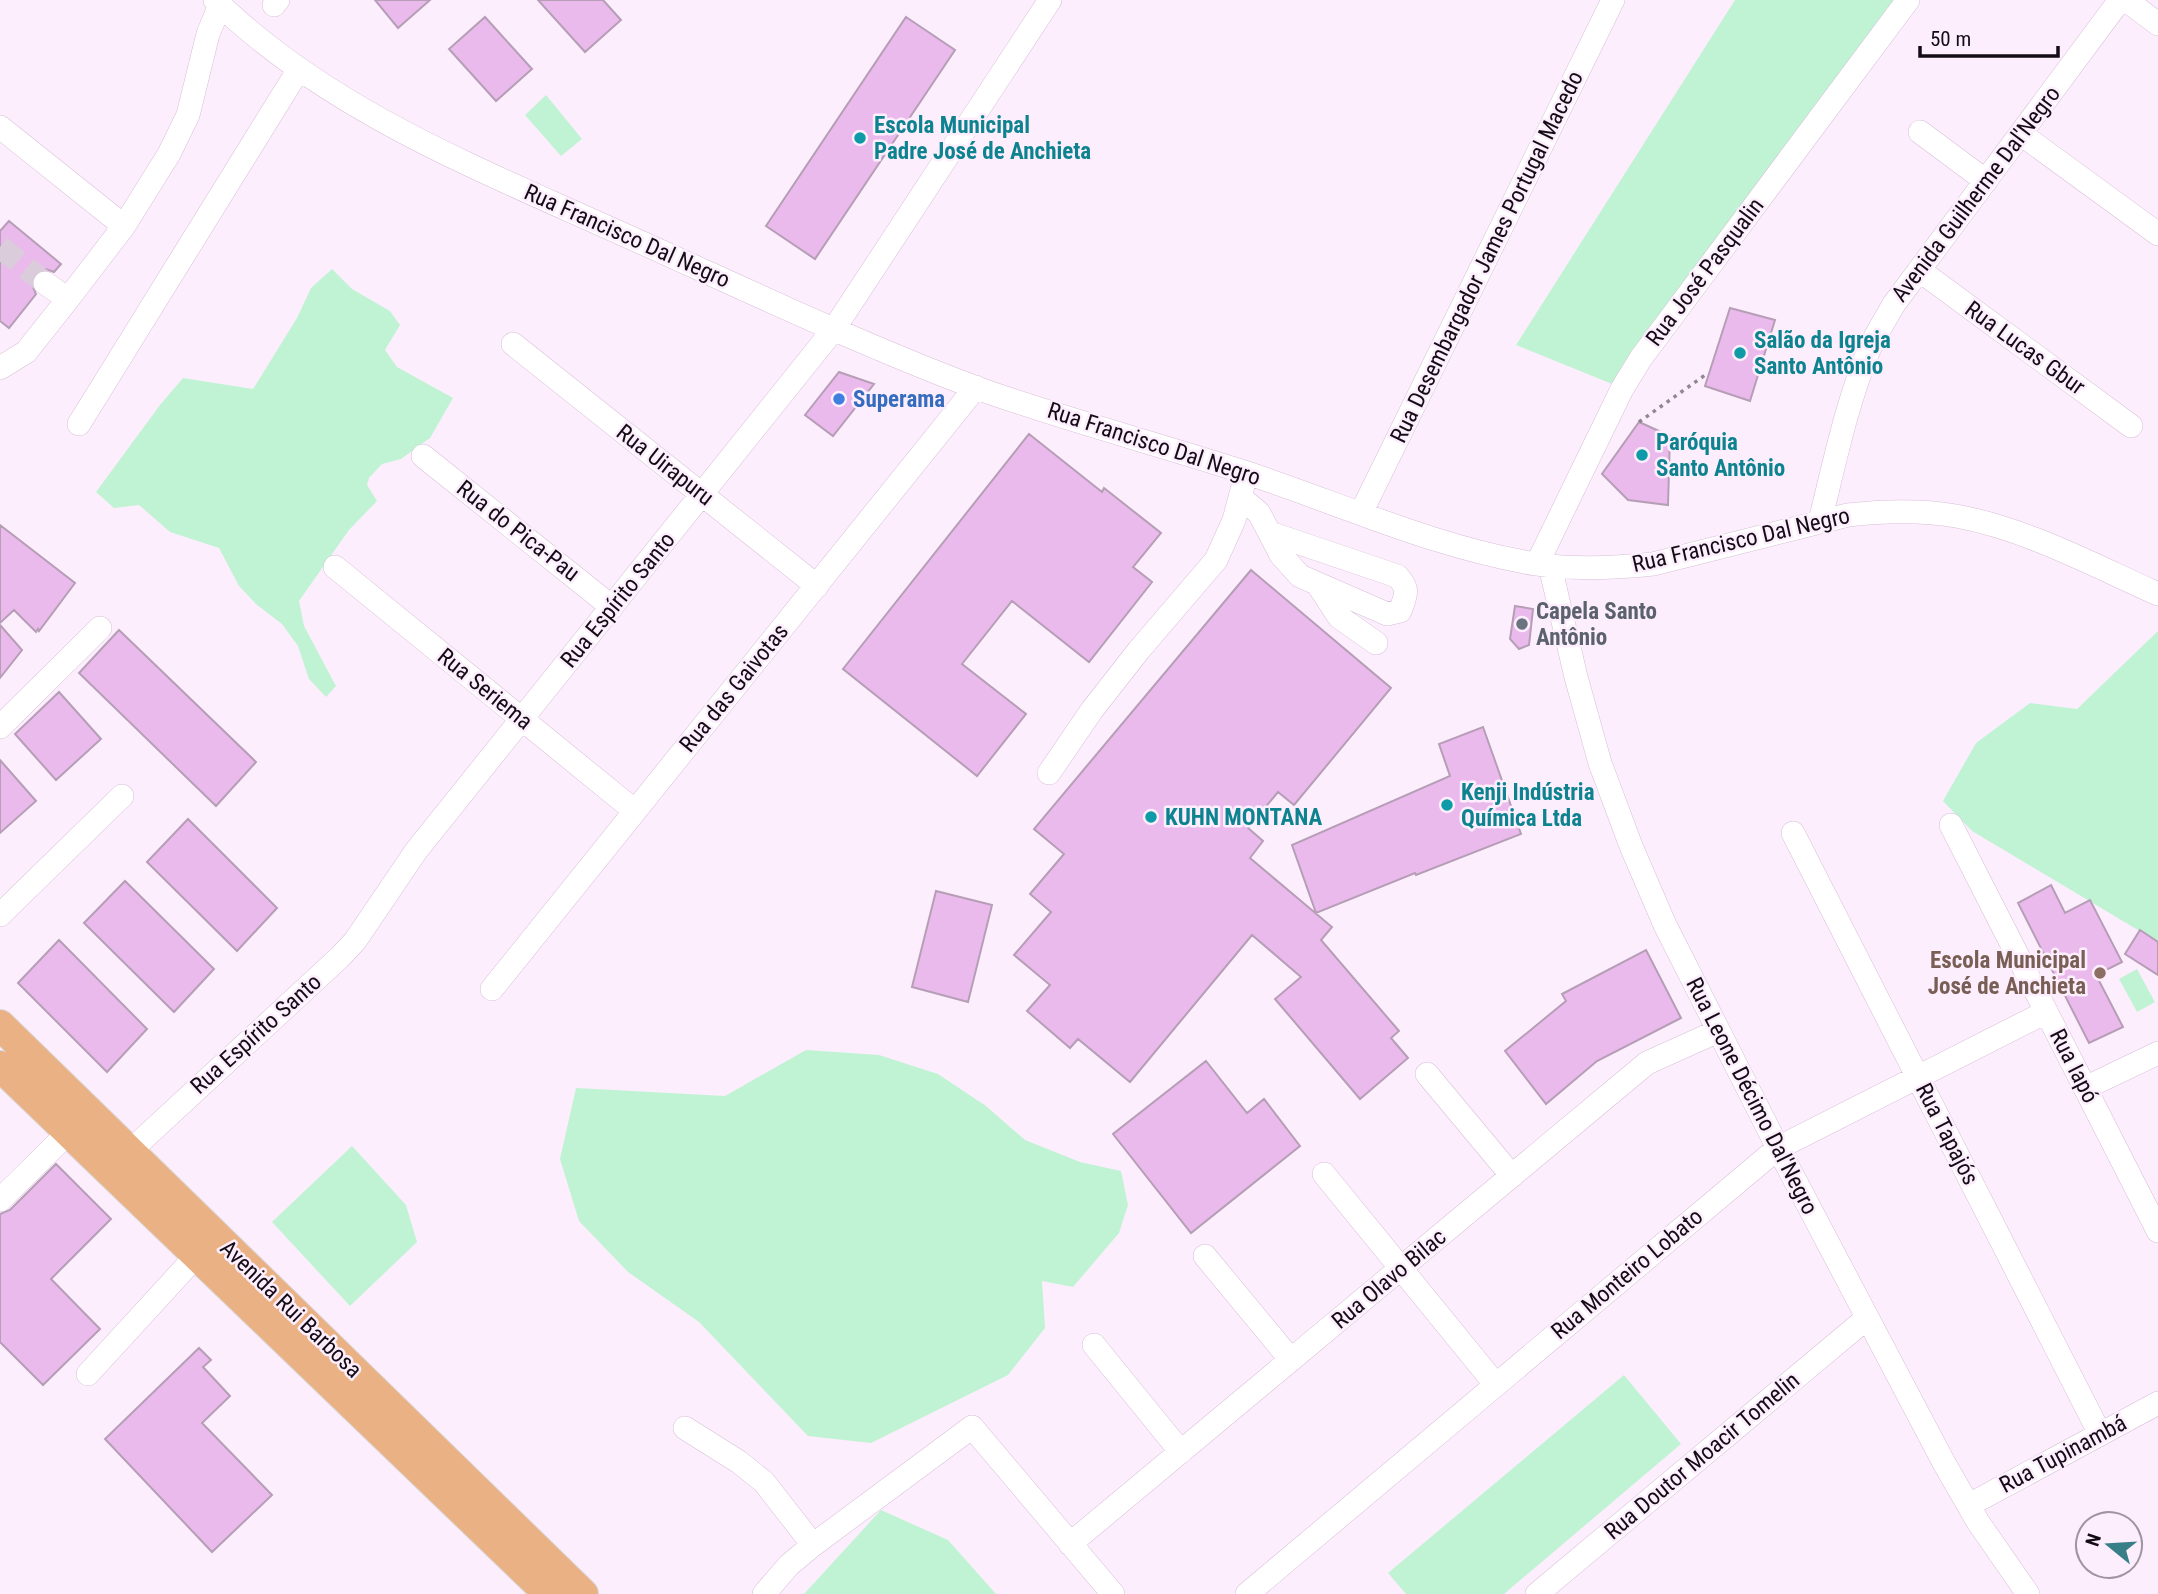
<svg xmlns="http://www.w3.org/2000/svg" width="2158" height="1594" font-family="'Roboto Condensed',sans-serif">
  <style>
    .green { fill: #c0f3d4 }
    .building { fill: #ebbaed; stroke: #b59eb6; stroke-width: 2 }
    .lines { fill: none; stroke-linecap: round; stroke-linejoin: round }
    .minor-tunnel { stroke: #daccda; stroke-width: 23; stroke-dasharray: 23 11; stroke-linecap: butt }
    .minor-casing { stroke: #d7bfd8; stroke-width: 24 }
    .major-casing { stroke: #d9d8da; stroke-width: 32 }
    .path { stroke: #928692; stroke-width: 3.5; stroke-dasharray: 3.5 5; stroke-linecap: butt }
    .minor { stroke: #fff; stroke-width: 23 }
    .major { stroke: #eab284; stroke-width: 30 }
    .culture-dot { fill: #0f9aa8; stroke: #fdeefd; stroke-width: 2.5 }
    .shop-dot { fill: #3f7fe0; stroke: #fdeefd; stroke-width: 2.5 }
    .worship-dot { fill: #6b7280; stroke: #fdeefd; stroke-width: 2.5 }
    .education-dot { fill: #8d6e63; stroke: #fdeefd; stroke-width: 2.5 }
    .labels { text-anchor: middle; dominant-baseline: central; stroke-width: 5; stroke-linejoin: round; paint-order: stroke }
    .culture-label { font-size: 23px; font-weight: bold; fill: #0d838f; stroke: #fdeefd; text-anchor: start }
    .street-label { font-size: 23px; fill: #140c15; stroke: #fdeefd }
    .shop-label { font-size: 23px; font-weight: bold; fill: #366cbe; stroke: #fdeefd; text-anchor: start }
    .worship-label { font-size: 23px; font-weight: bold; fill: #5b616d; stroke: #fdeefd; text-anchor: start }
    .education-label { font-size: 23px; font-weight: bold; fill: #785e54; stroke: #fdeefd; text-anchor: end }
  </style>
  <rect width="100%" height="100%" fill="#fdeefd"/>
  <path class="green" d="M1735 0H1898L1838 83 1650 327 1617 386 1516 345Z
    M546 95 582 139 561 156 525 115Z
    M332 269 352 289 390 311 400 325 385 350 397 367 453 398 430 438 401 459 382 464 369 478 367 485 377 501 349 530 299 601 304 626 336 686 326 697 309 679 298 646 282 624 256 604 239 586 219 548 170 532 139 505 114 508 96 492 160 405 183 378 253 389 297 318 311 288Z
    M2158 631V942L1972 831 1943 801 1976 743 2030 703 2077 709Z
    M2137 969 2155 1002 2137 1012 2119 979Z
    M806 1050 879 1055 938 1074 986 1106 1025 1140 1080 1162 1121 1171 1128 1205 1119 1233 1073 1287 1042 1281 1045 1328 1008 1375 871 1443 808 1436 699 1322 628 1272 579 1221 560 1159 576 1088 725 1096Z
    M352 1146 406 1205 417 1242 350 1306 272 1222Z
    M1624 1375 1681 1444 1504 1594H1406L1388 1573Z
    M881 1510 948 1540 996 1594H804Z"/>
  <path class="building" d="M375 0H430L398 28Z
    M538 0H603L621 20 585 52Z
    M485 17 532 69 496 101 449 49Z
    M906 17 955 50 815 259 766 226Z
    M9 221 61 264 54 272 46 269 34 275 31 283 36 294 9 328 0 321V231Z
    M1730 308 1775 320 1750 401 1705 386Z
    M839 372 874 384 833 436 805 415Z
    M1639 422 1670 436 1668 505 1628 500 1602 474Z
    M1029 434 1102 492 1104 488 1161 533 1133 567 1152 582 1089 662 1012 601 962 664 1026 714 977 776 843 669Z
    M0 525 75 583 39 631 38 629 36 632 14 610 0 623Z
    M1251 570 1391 688 1294 805 1278 792 1248 828 1263 841 1250 858 1332 927 1321 940 1399 1031 1391 1038 1408 1058 1360 1099 1275 999 1301 977 1252 935 1130 1082 1078 1039 1070 1048 1027 1011 1050 985 1014 955 1051 912 1030 894 1064 854 1034 829Z
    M1515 606 1533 609 1529 645 1519 649 1510 639Z
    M0 625 22 650 0 678Z
    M119 630 256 762 216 806 79 673Z
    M59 692 101 739 56 780 15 734Z
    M1483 727 1521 834 1416 875 1415 873 1316 913 1292 845 1450 776 1439 744Z
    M0 760 36 801 0 833Z
    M188 819 277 908 237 951 147 862Z
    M125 881 214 969 174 1012 84 923Z
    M2051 885 2065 913 2090 900 2122 962 2096 975 2123 1027 2089 1043 2018 903Z
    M936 891 992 905 968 1002 912 987Z
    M2140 930 2158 942V975L2125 954Z
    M59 940 147 1029 107 1072 18 983Z
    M1646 950 1681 1018 1597 1061 1546 1104 1505 1051 1566 1001 1562 994Z
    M1206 1061 1247 1113 1264 1099 1300 1146 1191 1233 1113 1134Z
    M56 1164 111 1219 51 1279 100 1329 43 1385 0 1342V1214L10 1210Z
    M199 1348 211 1360 203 1367 230 1396 202 1423 272 1495 212 1552 105 1439Z"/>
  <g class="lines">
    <path class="minor-tunnel" d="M0 247 45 283"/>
    <g class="minor-casing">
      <path id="minor" d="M215 0C323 105 464 163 600 224 724 279 847 339 974 387 1062 419 1155 443 1244 472 1339 503 1436 548 1536 564 1574 570 1615 568 1653 564L1848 515C1883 511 1921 510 1956 516 2027 529 2093 565 2158 594
        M2126 0 2158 24
        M274 5 278 0
        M0 127 124 226
        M1920 132 1986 181
        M2021 134 2158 234
        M1919 270 2131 426
        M45 283 68 299
        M513 344 817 586
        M0 368 26 352 68 299 124 226 169 154 188 115 208 34 220 5
        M79 424 299 69
        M423 456 612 607
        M1240 497 1259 513 1281 555 1300 576 1387 614 1400 611C1406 595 1410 589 1397 576L1270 533
        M1361 513 1613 0
        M1820 521C1834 465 1846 406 1868 352 1875 335 1885 320 1894 304L2120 0
        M1537 564 1622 389 1641 358 1908 0
        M1550 566 1576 677 1600 763 1631 846 1665 925 1778 1148 1944 1463 1978 1522 2028 1594
        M335 567 635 811
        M1318 585 1339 617 1376 643
        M0 727 100 628
        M1049 773 1092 710 1139 650 1216 560 1234 520 1243 486
        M1951 825 2158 1231
        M1793 833 2100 1434
        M0 915 122 796
        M492 989 976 387
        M1427 1074 1512 1176
        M2085 1088 2158 1053
        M129 1152 340 957 355 941 416 851 834 329 1050 0
        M1324 1174 1496 1385
        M0 1200 69 1132
        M1205 1256 1291 1360
        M1094 1345 1181 1452
        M88 1374 197 1255
        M685 1428 739 1462 764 1482 813 1545
        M1969 1505 2158 1403
        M1070 1544 1647 1063 1718 1031
        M764 1594 789 1565 813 1545 972 1427 1113 1594
        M1247 1594 1778 1148 2046 1012
        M1537 1594 1867 1318"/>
    </g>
    <g class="major-casing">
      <path id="major" d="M0 1025 583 1594
        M0 1066 549 1594"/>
    </g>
    <path class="path" d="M1639 422 1708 373"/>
    <use href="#minor" class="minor"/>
    <use href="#major" class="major"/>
  </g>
  <g class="culture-dot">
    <circle cx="860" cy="138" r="7"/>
    <circle cx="1740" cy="353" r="7"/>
    <circle cx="1642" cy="455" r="7"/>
    <circle cx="1447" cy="805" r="7"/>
    <circle cx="1151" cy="817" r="7"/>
  </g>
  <circle class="shop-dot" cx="839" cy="399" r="7"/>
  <circle class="worship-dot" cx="1522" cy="624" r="7"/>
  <circle class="education-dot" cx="2100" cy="973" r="7"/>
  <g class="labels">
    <g class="culture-label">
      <text x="874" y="125">Escola Municipal<tspan x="874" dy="26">Padre José de Anchieta</tspan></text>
      <text x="1754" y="340">Salão da Igreja<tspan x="1754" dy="26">Santo Antônio</tspan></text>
      <text x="1656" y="442">Paróquia<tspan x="1656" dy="26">Santo Antônio</tspan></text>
      <text x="1461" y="792">Kenji Indústria<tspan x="1461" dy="26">Química Ltda</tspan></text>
      <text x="1165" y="817">KUHN MONTANA</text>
    </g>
    <g class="street-label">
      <text transform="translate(1976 194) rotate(-53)">Avenida Guilherme Dal'Negro</text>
      <text transform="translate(627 236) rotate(24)">Rua Francisco Dal Negro</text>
      <text transform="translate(1487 257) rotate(-64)">Rua Desembargador James Portugal Macedo</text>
      <text transform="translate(1705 272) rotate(-53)">Rua José Pasqualin</text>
      <text transform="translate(2025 348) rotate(36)">Rua Lucas Gbur</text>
      <text transform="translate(1154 444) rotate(18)">Rua Francisco Dal Negro</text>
      <text transform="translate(665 465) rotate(38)">Rua Uirapuru</text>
      <text transform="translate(518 531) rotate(38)">Rua do Pica-Pau</text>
      <text transform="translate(1741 540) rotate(-13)">Rua Francisco Dal Negro</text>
      <text transform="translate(618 600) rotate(-51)">Rua Espírito Santo</text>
      <text transform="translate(734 688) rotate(-51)">Rua das Gaivotas</text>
      <text transform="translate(485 689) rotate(39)">Rua Seriema</text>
      <text transform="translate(256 1034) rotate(-42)">Rua Espírito Santo</text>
      <text transform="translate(2074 1066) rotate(63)">Rua Iapó</text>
      <text transform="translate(1752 1096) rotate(63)">Rua Leone Décimo Dal'Negro</text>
      <text transform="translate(1947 1134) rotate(63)">Rua Tapajós</text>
      <text transform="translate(1627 1274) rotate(-40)">Rua Monteiro Lobato</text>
      <text transform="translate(1389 1279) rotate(-40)">Rua Olavo Bilac</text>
      <text transform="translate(291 1309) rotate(44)">Avenida Rui Barbosa</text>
      <text transform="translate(2063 1454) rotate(-28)">Rua Tupinambá</text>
      <text transform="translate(1702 1456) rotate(-40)">Rua Doutor Moacir Tomelin</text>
    </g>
    <g class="shop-label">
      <text x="853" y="399">Superama</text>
    </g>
    <g class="worship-label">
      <text x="1536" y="611">Capela Santo<tspan x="1536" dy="26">Antônio</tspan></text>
    </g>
    <g class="education-label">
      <text x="2086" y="960">Escola Municipal<tspan x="2086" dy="26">José de Anchieta</tspan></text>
    </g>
  </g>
  <g transform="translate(2109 1545) rotate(288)"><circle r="33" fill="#fdeefd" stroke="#a094a0" stroke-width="2"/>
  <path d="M0-5L12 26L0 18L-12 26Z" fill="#387f88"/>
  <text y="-10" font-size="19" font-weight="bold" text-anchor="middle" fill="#140c15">N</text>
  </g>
  <path d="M1920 46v10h138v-10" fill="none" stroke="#140c15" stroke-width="3.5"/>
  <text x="1930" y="46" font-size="21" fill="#140c15" stroke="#fdeefd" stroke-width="5" paint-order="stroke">50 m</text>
</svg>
